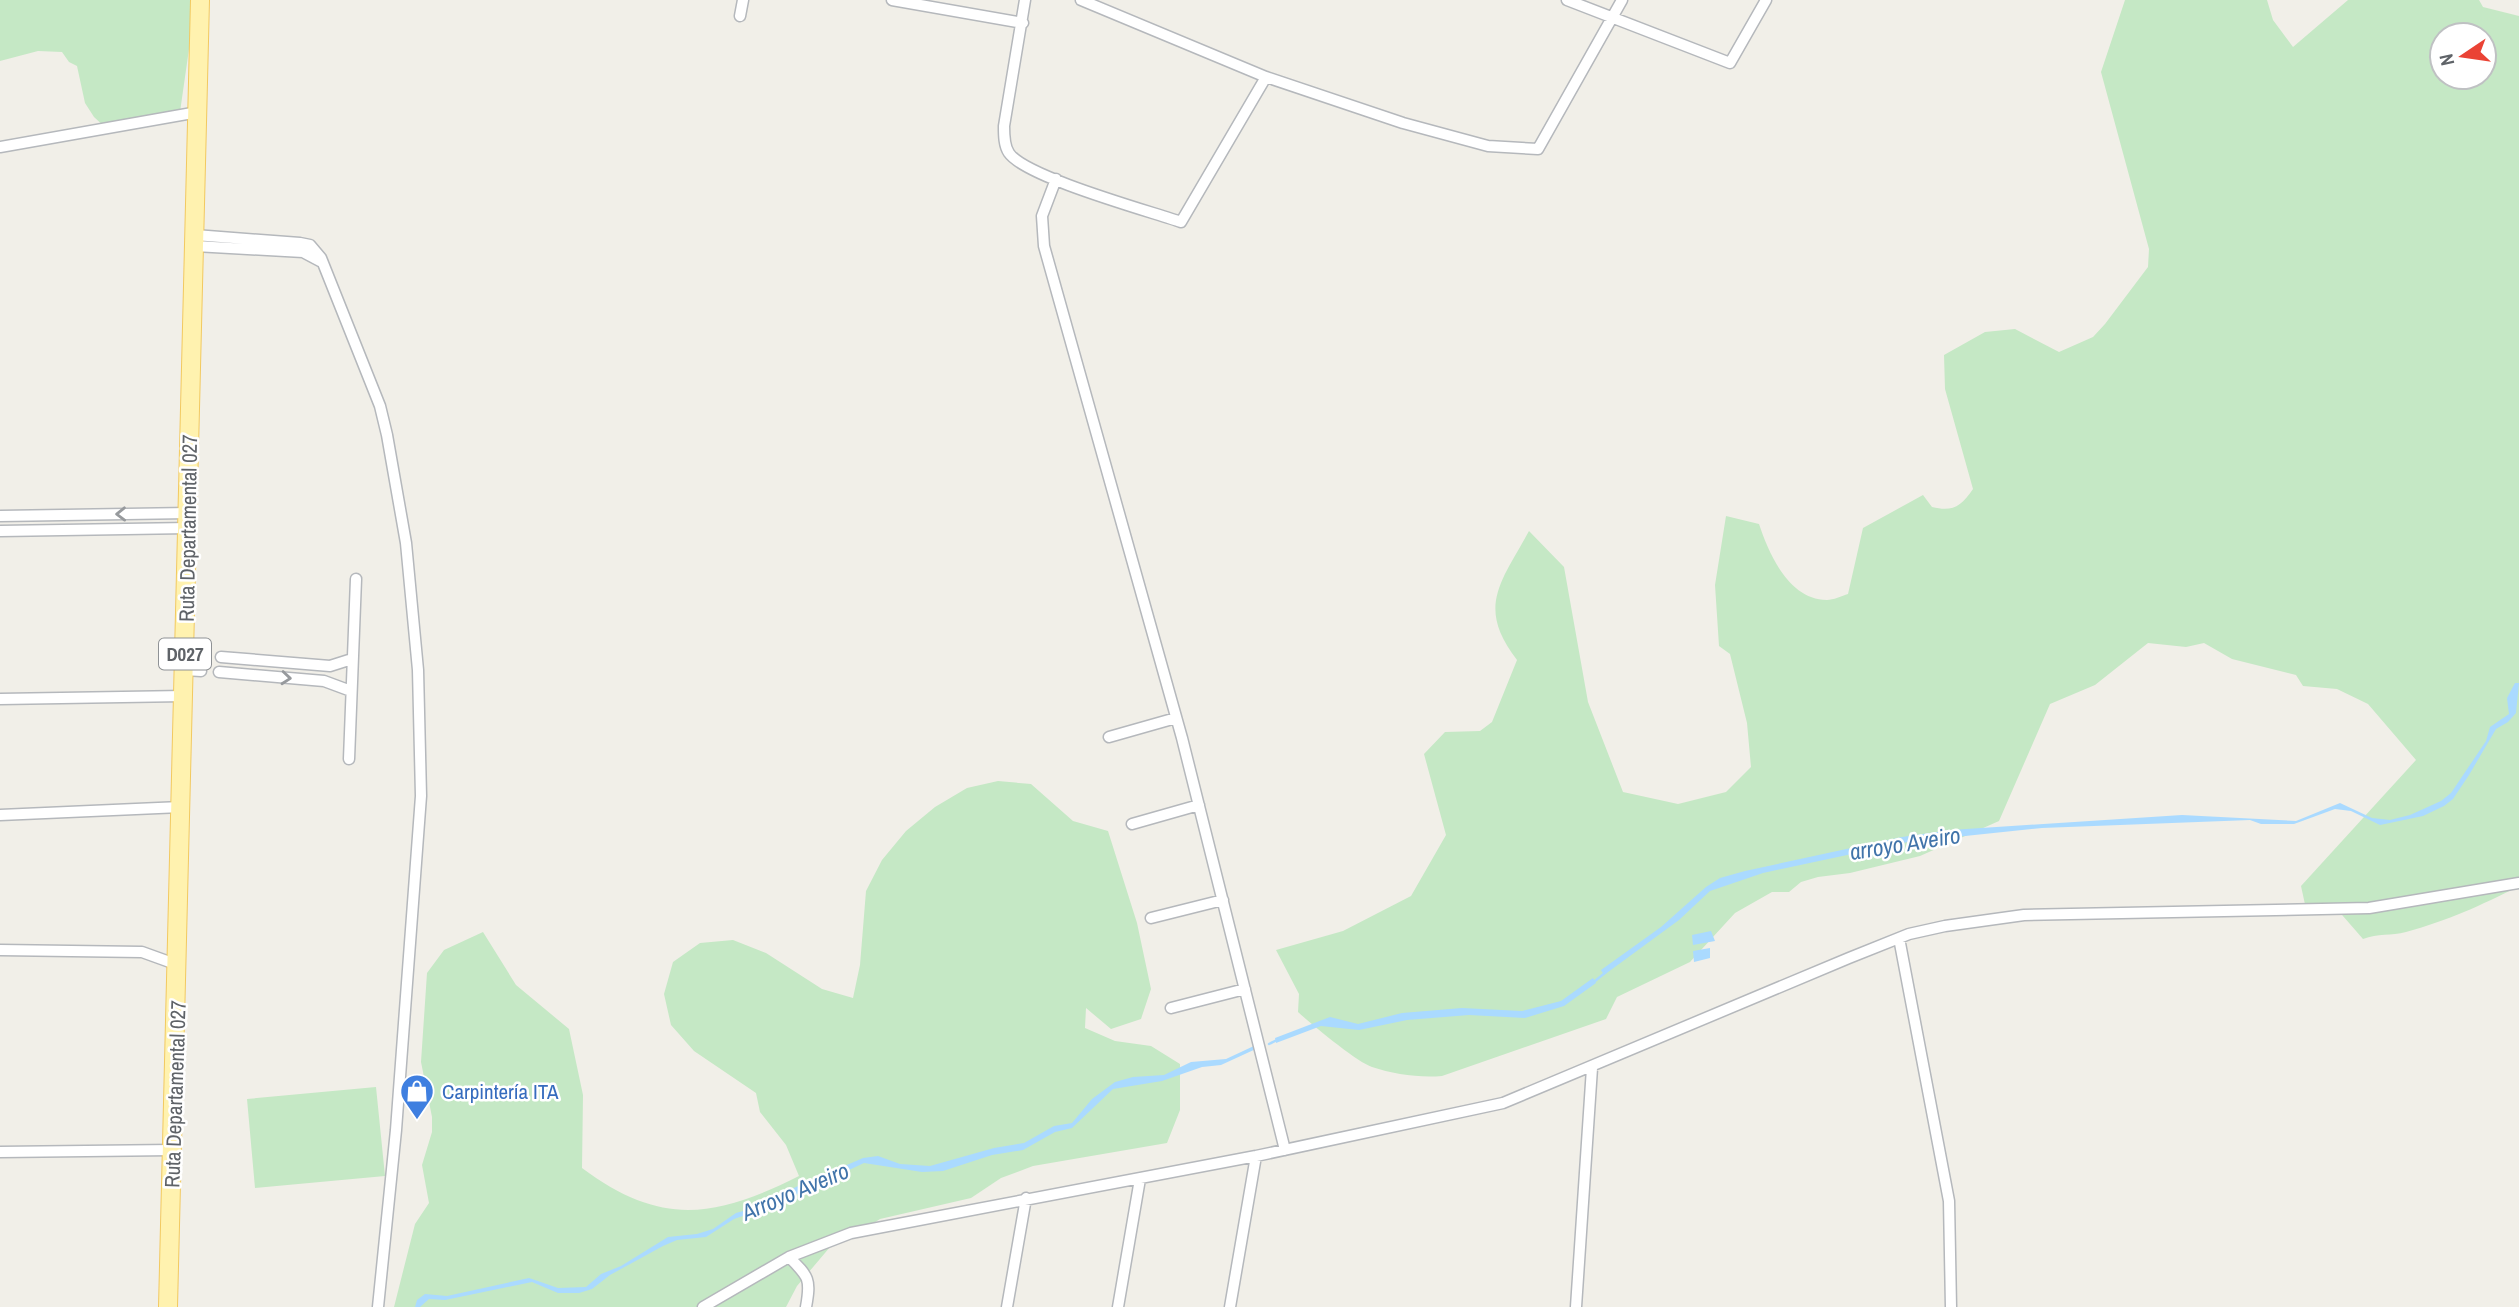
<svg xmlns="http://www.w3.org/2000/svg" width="2519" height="1307" font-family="'Archivo Narrow',sans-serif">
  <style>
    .green { fill: #c5e8c5; fill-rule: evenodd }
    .water { fill: #aadaff }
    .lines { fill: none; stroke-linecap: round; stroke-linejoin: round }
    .stream { stroke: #aadaff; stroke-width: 2.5 }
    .minor-casing { stroke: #b5b8bc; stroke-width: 13 }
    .primary-casing { stroke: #f2c960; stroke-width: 20 }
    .minor { stroke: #fff; stroke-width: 10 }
    .primary { stroke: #fff2af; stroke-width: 18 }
    .oneway { stroke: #979a9d }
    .labels { text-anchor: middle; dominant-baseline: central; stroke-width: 5; stroke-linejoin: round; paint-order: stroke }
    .shield { fill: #fff; stroke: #8f9295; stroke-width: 2 }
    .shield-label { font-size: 19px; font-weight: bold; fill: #5f6368 }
    .street-label { font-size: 21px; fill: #5f6368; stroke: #fff }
    .shop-label { font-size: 21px; fill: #366cbe; stroke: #fff; text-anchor: start }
    .water-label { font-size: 23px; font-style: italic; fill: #4174aa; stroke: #fff }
  </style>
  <rect width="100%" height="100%" fill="#f1efe8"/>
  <path class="green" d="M0 0H191L192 28 180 112 107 129 94 117 85 103 77 66 69 62 62 52 38 51 0 61Z
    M2125 0H2267L2273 20 2293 47 2348 0H2479L2483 7 2519 16V886C2480 906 2449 920 2406 932 2391 936 2378 933 2363 939L2336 908 2306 909 2301 886 2416 760 2368 704 2337 689 2303 686 2296 675 2232 659 2204 643 2186 647 2148 643 2095 685 2050 704 1999 821 1920 856 1850 873 1818 877 1801 882 1789 892H1772L1735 913 1690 962 1617 997 1606 1019 1442 1076C1419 1078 1393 1074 1372 1067 1357 1062 1311 1024 1298 1012L1299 994 1276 950 1343 931 1411 896 1446 835 1424 754 1445 732 1480 731 1492 722 1517 660C1476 607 1501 582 1529 531L1564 567 1588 702 1623 792 1678 804 1726 792 1751 767 1747 723 1730 654 1719 646 1715 585 1726 516 1759 524C1769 554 1789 600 1827 600 1833 600 1842 596 1848 594L1863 528 1923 495 1932 507C1952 512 1961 507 1973 489L1945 389 1944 355 1985 332 2015 329 2059 352 2093 337 2105 324 2148 267 2149 249 2101 72ZM2442 35H2484V77H2442Z
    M998 781 1031 784 1073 821 1108 831 1137 923 1151 989 1141 1019 1111 1029 1086 1008 1085 1028 1115 1041 1151 1046 1180 1064V1110L1167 1143 1033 1166 1001 1178 971 1198 880 1219 852 1237 836 1240 797 1286 786 1307H394L415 1224 429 1203 422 1165 432 1132V1117L421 1062 427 973 444 950 483 932 516 985 569 1029 583 1095 582 1168C661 1227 715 1218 799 1176L786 1145 760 1112 756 1093 694 1051 671 1025 664 994 673 962 700 943 733 940 766 953 822 989 853 998 860 965 866 891 882 860 906 831 935 807 967 788Z
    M376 1087 385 1176 255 1188 247 1099Z"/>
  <path class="water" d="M2515 683H2519L2516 713 2508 722 2496 729 2469 775 2453 799 2444 806 2423 816 2380 825 2351 811 2335 809 2294 824H2261L2250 820 2042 828 1908 842 1763 873 1710 891 1679 920 1604 975 1601 970 1661 927 1706 887 1720 878 1745 871 1902 837 1951 830 2182 815 2296 821 2340 803 2372 818 2390 820 2410 815 2441 801 2451 793 2486 741 2490 727 2509 714 2507 698Z
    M1711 931 1715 941 1693 945 1692 935Z
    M1710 948V958L1694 962 1693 951Z
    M1593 978 1596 983 1564 1006 1525 1018 1469 1015 1407 1020 1359 1030 1321 1026 1276 1043 1275 1038 1330 1017 1358 1024 1402 1013 1462 1008 1522 1011 1561 1001Z
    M1256 1045 1258 1048 1221 1065 1202 1067 1162 1081 1113 1089 1072 1128 1055 1132 1023 1150 992 1155 943 1171 922 1172 864 1163 772 1206 734 1219 706 1237 677 1240 663 1246 610 1275 592 1289 579 1293H558L532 1282 445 1300 429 1299 420 1307H415L417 1300 425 1294 447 1296 529 1278 558 1288 586 1287 601 1274 621 1266 668 1237 697 1234 713 1229 736 1213 761 1206 789 1190 863 1158 878 1156 900 1164 930 1166 994 1148 1024 1143 1054 1126 1072 1123 1092 1099 1115 1082 1133 1077 1164 1075 1191 1062 1226 1059Z"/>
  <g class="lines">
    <path class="stream" d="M1595 981 1606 972
      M1269 1044 1277 1040"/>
    <g class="minor-casing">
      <path id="minor" d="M892 0 1023 23
        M1025 0 1004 126C1004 135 1004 146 1009 153 1025 177 1149 211 1181 222L1266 77
        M1081 0 1266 77 1403 123 1488 146 1538 149 1622 0
        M1567 0 1730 63 1766 0
        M740 16 743 0
        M0 147 198 112
        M1056 179 1042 216 1044 246 1182 738 1285 1150
        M195 235 300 243 310 245 321 258 380 406 387 435 406 543 418 670 421 796 396 1130 378 1307
        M195 246 303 252 320 261
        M0 516 189 513
        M0 531 189 528
        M185 654 203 656
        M221 657 330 666 352 659
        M185 670 201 671
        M219 672 324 681 351 691
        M0 699 184 696
        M1109 737 1176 718
        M349 759 356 579
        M0 815 181 807
        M1132 824 1199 805
        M1151 918 1223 900
        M1899 938 1949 1201 1951 1307
        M0 950 142 952 178 965
        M1171 1008 1245 989
        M0 1152 173 1150
        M789 1257C809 1277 811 1279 806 1307
        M703 1307 789 1257 851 1233 1256 1156 1503 1103 1849 958 1909 934 1945 926 2024 915 2369 908 2519 883
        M1007 1307 1026 1198
        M1118 1307 1140 1179
        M1230 1307 1256 1156
        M1576 1307 1592 1068"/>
    </g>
    <g class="primary-casing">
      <path id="primary" d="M168 1307 200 0"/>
    </g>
    <use href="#minor" class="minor"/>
    <use href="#primary" class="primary"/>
  </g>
  <defs><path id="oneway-chevron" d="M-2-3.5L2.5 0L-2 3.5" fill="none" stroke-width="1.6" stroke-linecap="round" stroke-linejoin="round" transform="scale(1.75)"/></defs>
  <g class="oneway">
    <use href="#oneway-chevron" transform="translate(121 514) rotate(179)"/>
    <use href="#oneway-chevron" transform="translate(286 678) rotate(5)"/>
  </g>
  <defs>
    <g id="shop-pin" transform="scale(1.75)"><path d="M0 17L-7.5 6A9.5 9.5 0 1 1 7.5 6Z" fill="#3f7fe0" stroke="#fff"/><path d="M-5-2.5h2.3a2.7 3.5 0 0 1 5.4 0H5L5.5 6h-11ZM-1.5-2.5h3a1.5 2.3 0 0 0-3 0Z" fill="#fff"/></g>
  </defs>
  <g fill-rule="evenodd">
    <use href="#shop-pin" x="417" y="1091"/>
  </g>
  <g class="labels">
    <rect class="shield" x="159" y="638.5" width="52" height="31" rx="5"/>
    <g class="shield-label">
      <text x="185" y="654">D027</text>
    </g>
    <g class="street-label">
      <text transform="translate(188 528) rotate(-89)">Ruta Departamental 027</text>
      <text transform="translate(175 1094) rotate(-88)">Ruta Departamental 027</text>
    </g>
    <g class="shop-label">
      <text x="442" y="1091">Carpintería ITA</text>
    </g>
    <g class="water-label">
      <text transform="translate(1905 843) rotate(-9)">arroyo Aveiro</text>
      <text transform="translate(795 1191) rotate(-23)">Arroyo Aveiro</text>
    </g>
  </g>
  <g transform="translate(2463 56) rotate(257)"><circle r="33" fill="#ffffff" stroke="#bfc1c3" stroke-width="2"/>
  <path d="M0-5L12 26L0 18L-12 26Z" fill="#ea4335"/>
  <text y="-10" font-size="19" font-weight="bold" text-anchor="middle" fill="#5f6368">N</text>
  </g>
</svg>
